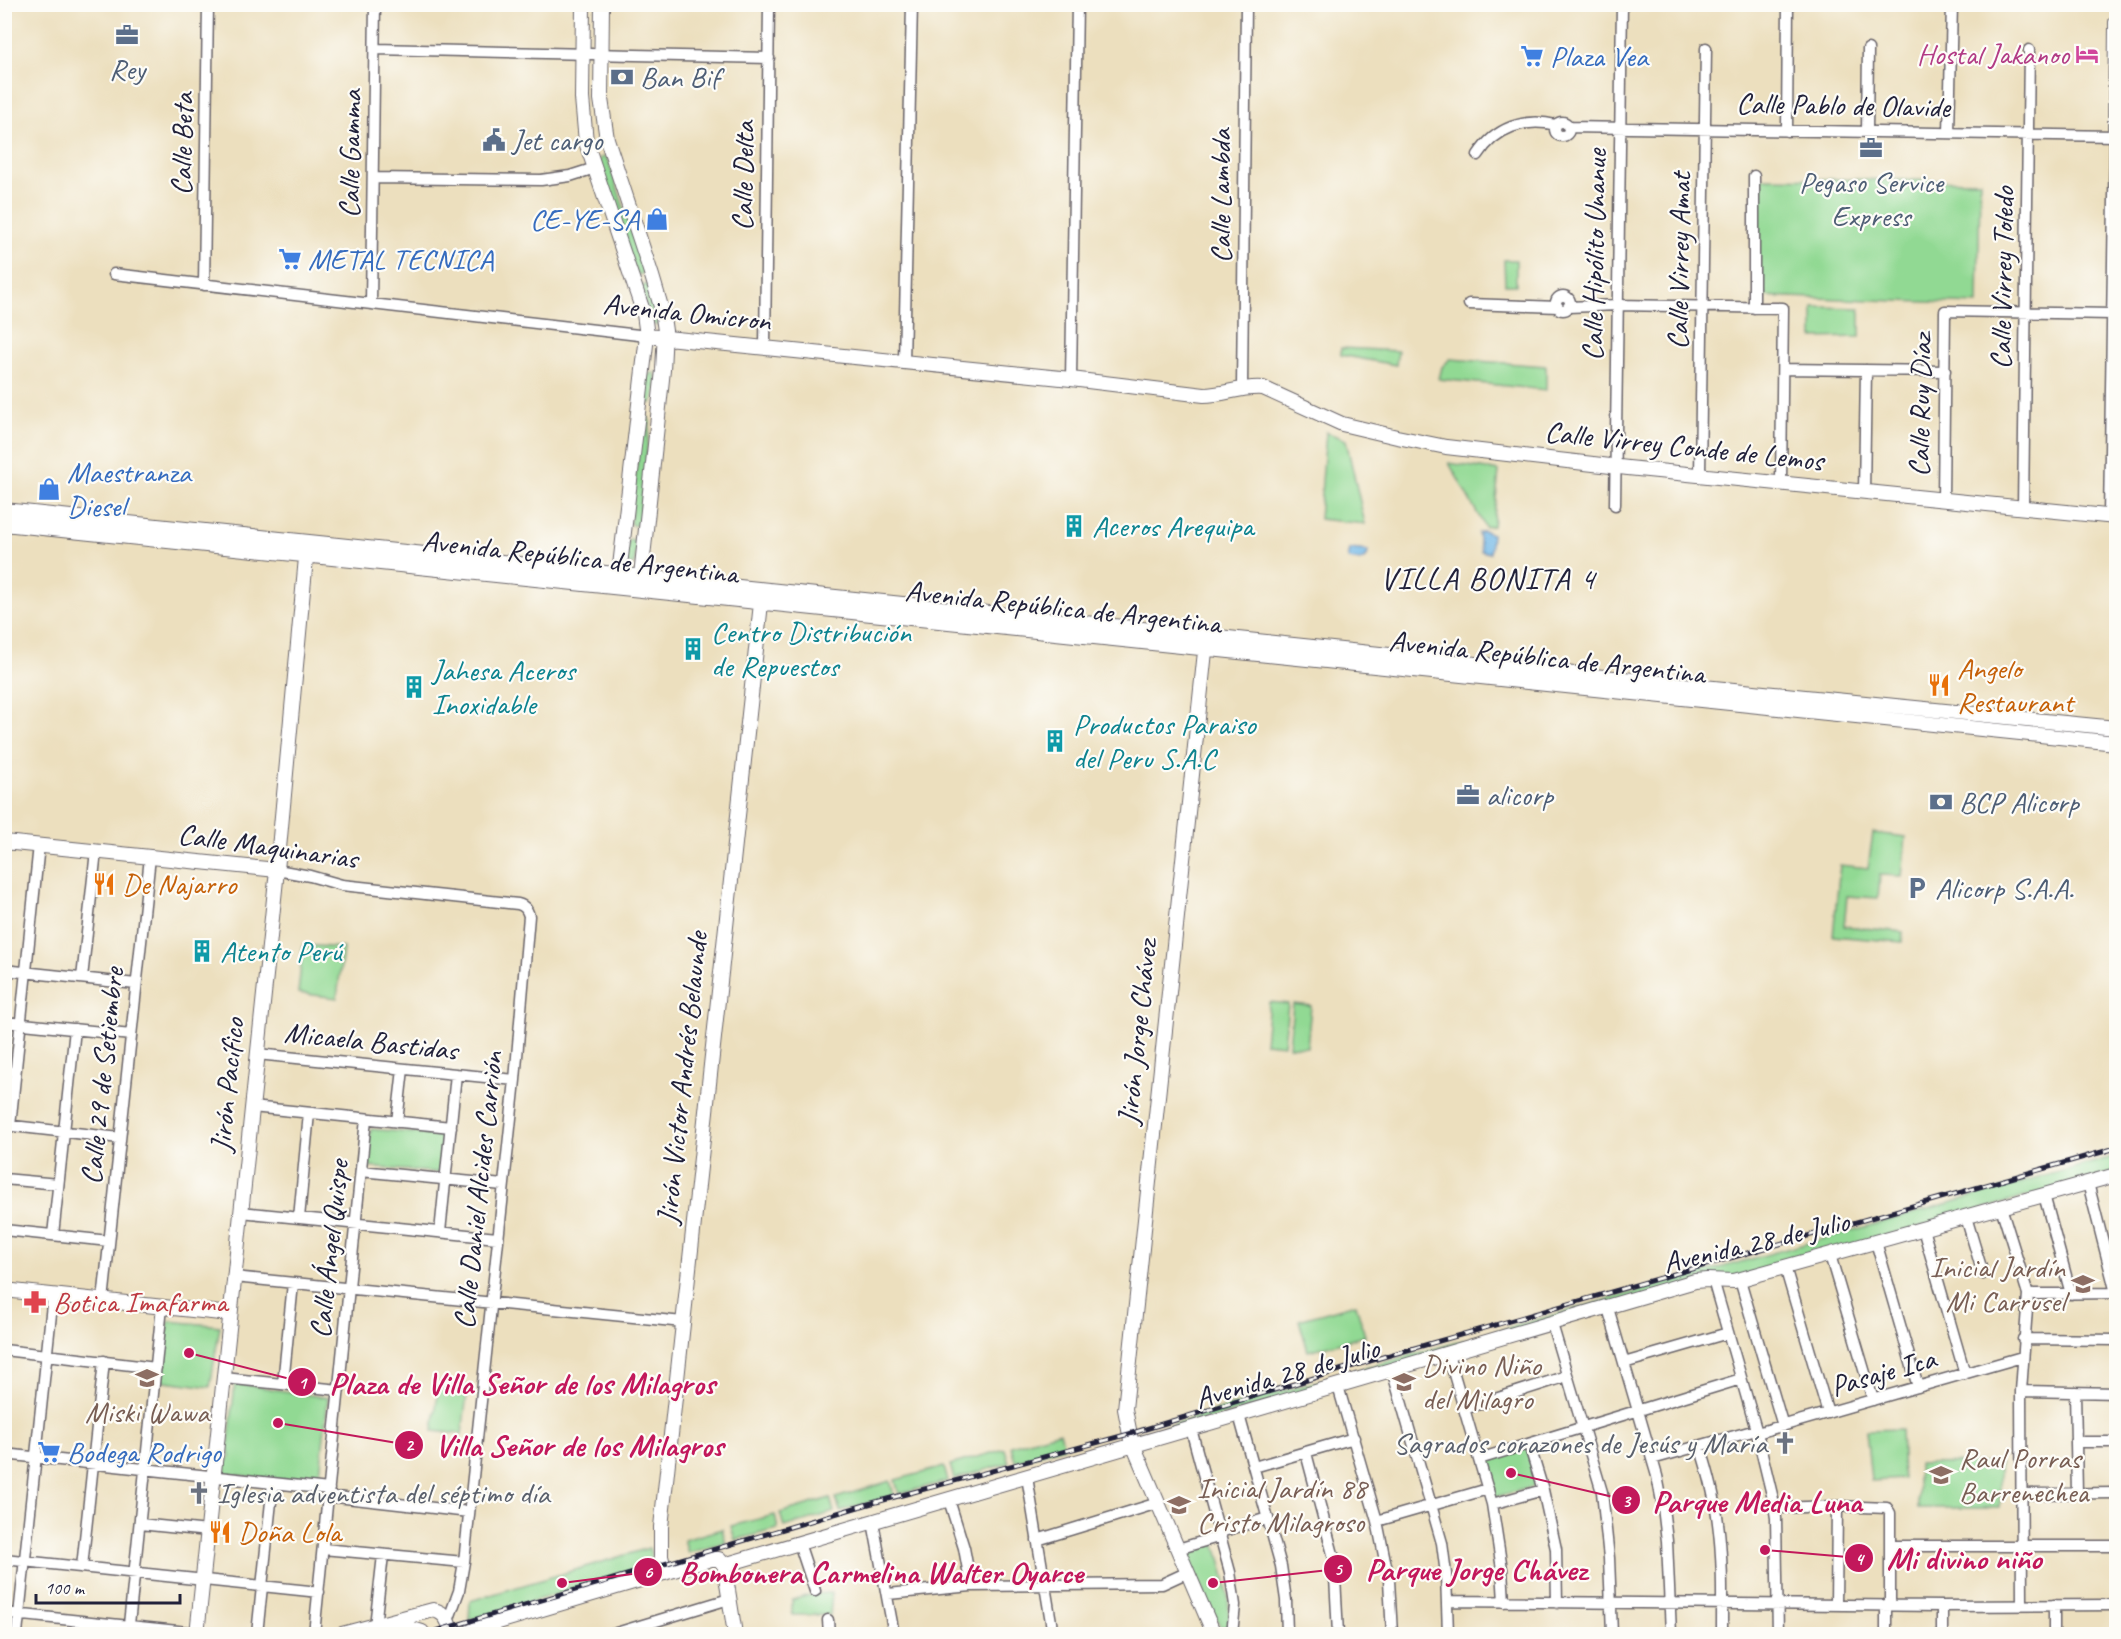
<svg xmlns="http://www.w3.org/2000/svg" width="2121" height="1639" font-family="Caveat,sans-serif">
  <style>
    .green { fill: #91d993; stroke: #5a7e67; stroke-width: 1.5 }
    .water { fill: #70b7e7; stroke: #496c91; stroke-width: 1.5 }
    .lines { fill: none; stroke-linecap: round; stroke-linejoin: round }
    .street-casing { stroke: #696469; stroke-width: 13 }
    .secondary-casing { stroke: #696469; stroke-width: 16 }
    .street { stroke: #fff; stroke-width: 10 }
    .secondary { stroke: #fff; stroke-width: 14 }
    .rail-casing { stroke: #22223b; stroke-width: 5 }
    .rail { stroke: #fdfcf7; stroke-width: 3; stroke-dasharray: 9; stroke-linecap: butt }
    .labels { text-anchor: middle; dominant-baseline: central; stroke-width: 4.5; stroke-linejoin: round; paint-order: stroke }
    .hotel-label { font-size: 30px; fill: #b23c85; stroke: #fdfcf7; text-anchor: end }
    .shop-label { font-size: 30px; fill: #366cbe; stroke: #fdfcf7; text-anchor: start }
    .service-label { font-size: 30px; fill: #4e5e75; stroke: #fdfcf7; text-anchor: start }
    .street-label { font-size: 30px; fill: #22223b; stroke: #fdfcf7 }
    .culture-label { font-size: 30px; fill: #0d838f; stroke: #fdfcf7; text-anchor: start }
    .food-label { font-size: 30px; fill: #c56008; stroke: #fdfcf7; text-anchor: start }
    .education-label { font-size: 30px; fill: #785e54; stroke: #fdfcf7; text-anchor: start }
    .health-label { font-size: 30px; fill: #be3a42; stroke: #fdfcf7; text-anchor: start }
    .worship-label { font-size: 30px; fill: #5b616d; stroke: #fdfcf7; text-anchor: end }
    .neighbourhood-label { font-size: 32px; letter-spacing: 1.5px; fill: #22223b; stroke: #fdfcf7 }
    .leader { fill: none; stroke: #c2185b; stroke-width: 2 }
    .callout-dot { fill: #c2185b; stroke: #fdfcf7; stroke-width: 2 }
    .mark-label { font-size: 18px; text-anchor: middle; font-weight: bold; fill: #fff }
    .callout-label { font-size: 32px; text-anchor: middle; font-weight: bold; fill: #c2185b; stroke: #fdfcf7; stroke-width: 4.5; stroke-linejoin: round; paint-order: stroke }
  </style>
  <rect width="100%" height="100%" fill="#fdfcf7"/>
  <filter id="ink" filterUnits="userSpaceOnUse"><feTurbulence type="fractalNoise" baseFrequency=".0167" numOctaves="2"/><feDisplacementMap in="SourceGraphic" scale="12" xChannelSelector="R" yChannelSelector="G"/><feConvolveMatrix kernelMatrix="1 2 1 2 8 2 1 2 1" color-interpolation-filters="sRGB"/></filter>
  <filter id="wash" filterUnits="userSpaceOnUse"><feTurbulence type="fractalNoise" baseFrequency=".008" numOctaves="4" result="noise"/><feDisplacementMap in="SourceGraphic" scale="24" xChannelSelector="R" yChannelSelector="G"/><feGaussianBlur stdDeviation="1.35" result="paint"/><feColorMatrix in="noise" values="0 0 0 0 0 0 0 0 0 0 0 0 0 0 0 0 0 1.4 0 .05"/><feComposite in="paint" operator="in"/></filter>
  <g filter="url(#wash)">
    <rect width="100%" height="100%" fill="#ecdfbe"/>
    <path class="green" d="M604 157 608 159 644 269 642 274 639 275 635 271 599 162 600 158Z
      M1757 178 1980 181 1978 304 1758 296Z
      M1504 260H1516V285H1505Z
      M649 284 660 325H654L650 320 641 290 644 285Z
      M1813 307 1860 308V337L1813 338Z
      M1341 348 1398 351 1396 365 1341 355Z
      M1450 359 1546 366V390L1439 379 1442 367Z
      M651 373H655C658 381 656 396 651 403H646L643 399 646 377Z
      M646 417H648L650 422 639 524 633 526 630 523 642 418Z
      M1326 432 1346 440 1365 524 1319 519Z
      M1449 463 1499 471 1493 526 1485 527Z
      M630 539 637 543 634 565 625 563 628 542Z
      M1873 833 1906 837 1902 876 1880 875 1878 898 1847 896 1844 926 1903 932 1902 942 1833 936 1840 865 1868 868Z
      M303 945 343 948 337 998 298 993Z
      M1269 1002 1288 1004 1284 1045 1265 1043Z
      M1293 1004 1311 1006 1307 1047 1289 1046Z
      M5 1024 12 1025 5 1107Z
      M371 1129 446 1136 443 1173 366 1167Z
      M2116 1156V1172L1728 1280 1707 1279 1136 1440 1135 1436 1234 1405Z
      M1356 1304 1365 1336 1308 1351 1299 1320Z
      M169 1321 220 1326 210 1387 158 1380Z
      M439 1382 468 1386 462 1434 433 1431Z
      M235 1383 328 1398 319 1484 225 1474 227 1459 230 1457 228 1449Z
      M1901 1429 1903 1479 1871 1481 1866 1430Z
      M1060 1432 1064 1447 1015 1461 1011 1446Z
      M1527 1447 1537 1486 1495 1497 1484 1459Z
      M1005 1449 1009 1463 954 1479 950 1465Z
      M2000 1463V1508H1918V1464Z
      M944 1467 948 1481 899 1494 895 1480Z
      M890 1481 894 1495 840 1511 836 1498Z
      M830 1498 834 1512 784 1527 780 1513Z
      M775 1515 778 1529 735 1540 731 1526Z
      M722 1529 726 1543 688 1553 684 1540Z
      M1215 1543C1225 1572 1230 1594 1229 1624L1221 1628 1184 1553Z
      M649 1548 654 1565 469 1620 470 1601Z
      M832 1593 830 1615H792V1600L813 1594Z"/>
    <path class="water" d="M1483 531 1492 534 1490 553 1481 551 1478 533Z
      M1350 549 1368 551 1367 557 1360 561 1348 559Z"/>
  </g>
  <g filter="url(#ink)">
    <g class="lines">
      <g class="street-casing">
        <path id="street" d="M375 49 769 58
          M1555 129a7 7 0 1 1 14 0a7 7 0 1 1-14 0Z
          M1568 127 2115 136 2109 516
          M1787 131 1788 4
          M1867 132 1868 49
          M1949 133 1952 4
          M1478 155C1495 128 1525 117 1556 125
          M373 178 541 180 570 176 595 168
          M114 274 647 336
          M204 285 208 4
          M1556 303a7 7 0 1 1 14 0a7 7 0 1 1-14 0Z
          M371 304 375 4
          M1469 304 1558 307
          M1568 307 1618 305 1783 308 1781 483
          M1754 308V176
          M765 348 769 4
          M904 362 912 4
          M1783 369 1945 371
          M1071 379 1077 4
          M1242 388 1246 4
          M1700 475 1706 48
          M1864 492 1866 370
          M1943 500 1945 311 2112 314
          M1615 505 1622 4
          M2023 508 2029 50
          M277 870 310 876 342 885 518 904C525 906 527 909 529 916L515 1080 464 1562 459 1591 448 1621
          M4 970 136 984
          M82 978 96 851
          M4 1022 131 1035
          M257 1054 515 1080
          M252 1107 451 1127
          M397 1122 403 1069
          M4 1125 120 1138
          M10 1126 39 845
          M361 1171 503 1185
          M4 1179 58 1184
          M2088 1183 2116 1293
          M2044 1195 2071 1294
          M2001 1207 2028 1294 2021 1391 2022 1605
          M241 1212 497 1238
          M1966 1217 1983 1274
          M299 1218 309 1113
          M1923 1229 1965 1374
          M4 1230 109 1241
          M440 1232 456 1074
          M53 1235 75 1029
          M1876 1242 1918 1387
          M1830 1255 1873 1400
          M1785 1267 1828 1413
          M234 1277 683 1322
          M1713 1280 1757 1433 1773 1499 1776 1518 1778 1634
          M1740 1280 1783 1426
          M2028 1294 2116 1293
          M103 1301 150 857
          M1608 1308 1657 1476 1663 1507 1667 1541 1671 1634
          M1552 1324 1602 1492 1609 1558 1612 1634
          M2023 1339 2116 1340
          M4 1350 156 1368
          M1448 1354 1492 1504 1502 1569 1504 1602
          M1624 1363 1728 1333
          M1392 1370 1442 1543 1446 1574 1448 1634
          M224 1378 339 1390
          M283 1384 293 1283
          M1338 1386 1377 1521 1389 1580 1392 1634
          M2021 1391 2116 1393
          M2075 1392 2077 1494
          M1464 1409 1567 1376
          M1239 1415 1281 1566 1286 1600 1287 1634
          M1191 1429 1230 1572 1235 1605 1232 1634
          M1757 1433 2022 1357
          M2076 1442H2116
          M1529 1444 1543 1490 1556 1549 1557 1603
          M1700 1446C1708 1471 1715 1496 1718 1523 1723 1560 1722 1597 1722 1634
          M1306 1453 1334 1558 1338 1634
          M4 1454 329 1489
          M1479 1459 1741 1379
          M1652 1459 1756 1430
          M1254 1467 1354 1438
          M1027 1477 1053 1634
          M2022 1494 2116 1493
          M328 1496 469 1512
          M949 1500 964 1548 971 1586
          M1492 1504 1543 1490
          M1775 1508 1837 1506 1887 1508 1890 1513V1605
          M1377 1521 1488 1489
          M873 1522 894 1634
          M140 1524 208 1531
          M1220 1532 1268 1518
          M1037 1540 1158 1503
          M799 1543 815 1591
          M1890 1546H2116
          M323 1549 464 1562
          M1178 1549 1221 1536
          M4 1559 319 1592
          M82 1567 104 1361
          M888 1594 971 1586 1162 1584 1188 1572
          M1447 1601 1942 1606 2116 1605
          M1836 1605 1837 1506
          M2054 1605V1634
          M1942 1606V1634
          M4 1613 197 1633
          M828 1620 829 1634
          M375 1626 383 1555
          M17 1634 53 1295
          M76 1634 77 1621
          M128 1634 162 1307
          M257 1634 273 1483
          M314 1634 366 1119
          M613 1634 729 1599
          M1886 1634V1605"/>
      </g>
      <g class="secondary-casing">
        <path id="secondary" d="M583 4 582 98 586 142 644 314 647 336 618 583
          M602 4 601 99 607 139 652 276 662 310 665 331 663 370 640 585
          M2116 22 2115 136H2116
          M647 336 1071 379 1204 395C1224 395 1242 386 1263 388L1342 424 1397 437 1446 447 1628 468 2116 517
          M4 510 1524 669 2116 728
          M4 524 2116 743
          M1206 642 1125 1409 1131 1440 1214 1634
          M4 842 277 870
          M4 1290 230 1314
          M724 1565 1695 1281 1707 1280 1734 1281 2116 1175
          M724 1565 735 1634
          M665 1573 661 1556V1527L762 594
          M197 1634 277 870 307 547
          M342 1634 433 1610C446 1612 449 1623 452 1634
          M379 1634 406 1627 422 1632
          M465 1634 478 1628 711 1559H719L724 1565"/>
      </g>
      <use href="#street" class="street"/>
      <use href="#secondary" class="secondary"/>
      <g class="rail-casing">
        <path id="rail" d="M426 1634 865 1505 1129 1434 1383 1357 2116 1148"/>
      </g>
      <use href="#rail" class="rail"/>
    </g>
  </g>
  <defs>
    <g id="office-bare" transform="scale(1.8)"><path d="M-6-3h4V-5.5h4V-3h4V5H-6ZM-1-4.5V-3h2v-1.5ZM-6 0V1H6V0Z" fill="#5c6f8a" stroke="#fdfcf7" stroke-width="2.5" paint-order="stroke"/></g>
    <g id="hotel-bare" transform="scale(1.8)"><path d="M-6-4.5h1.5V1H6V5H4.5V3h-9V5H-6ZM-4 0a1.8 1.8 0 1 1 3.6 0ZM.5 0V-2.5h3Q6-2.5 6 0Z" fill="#d1479c" stroke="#fdfcf7" stroke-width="2.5" paint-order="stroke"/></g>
    <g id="supermarket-bare" transform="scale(1.8)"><path d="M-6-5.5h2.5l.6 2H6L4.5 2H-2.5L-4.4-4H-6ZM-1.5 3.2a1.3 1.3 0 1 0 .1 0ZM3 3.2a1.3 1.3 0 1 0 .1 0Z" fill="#3f7fe0" stroke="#fdfcf7" stroke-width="2.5" paint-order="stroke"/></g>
    <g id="bank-bare" transform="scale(1.8)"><path d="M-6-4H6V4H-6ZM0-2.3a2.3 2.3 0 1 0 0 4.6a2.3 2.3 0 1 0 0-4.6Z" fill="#5c6f8a" stroke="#fdfcf7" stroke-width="2.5" paint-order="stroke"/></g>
    <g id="civic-bare" transform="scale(1.8)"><path d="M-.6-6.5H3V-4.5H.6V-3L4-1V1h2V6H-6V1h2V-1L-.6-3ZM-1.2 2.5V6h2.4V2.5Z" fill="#5c6f8a" stroke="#fdfcf7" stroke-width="2.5" paint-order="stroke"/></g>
    <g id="shop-bare" transform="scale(1.8)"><path d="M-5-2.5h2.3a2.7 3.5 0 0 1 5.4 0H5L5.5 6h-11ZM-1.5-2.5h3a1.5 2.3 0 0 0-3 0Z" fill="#3f7fe0" stroke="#fdfcf7" stroke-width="2.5" paint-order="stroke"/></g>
    <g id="building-bare" transform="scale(1.8)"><path d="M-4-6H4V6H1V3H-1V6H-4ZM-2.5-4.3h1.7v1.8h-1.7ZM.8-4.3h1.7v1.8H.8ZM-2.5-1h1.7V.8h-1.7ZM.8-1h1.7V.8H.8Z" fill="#0f9aa8" stroke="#fdfcf7" stroke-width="2.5" paint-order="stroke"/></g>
    <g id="restaurant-bare" transform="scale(1.8)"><path d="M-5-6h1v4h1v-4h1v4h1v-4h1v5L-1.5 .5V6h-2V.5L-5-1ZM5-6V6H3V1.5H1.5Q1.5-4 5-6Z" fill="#e8710a" stroke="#fdfcf7" stroke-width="2.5" paint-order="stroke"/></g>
    <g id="parking-bare" transform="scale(1.8)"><path d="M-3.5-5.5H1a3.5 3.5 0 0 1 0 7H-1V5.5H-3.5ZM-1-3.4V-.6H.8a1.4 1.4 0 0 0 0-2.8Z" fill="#5c6f8a" stroke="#fdfcf7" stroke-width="2.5" paint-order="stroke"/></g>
    <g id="school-bare" transform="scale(1.8)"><path d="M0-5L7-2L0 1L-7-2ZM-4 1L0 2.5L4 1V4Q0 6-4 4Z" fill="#8d6e63" stroke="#fdfcf7" stroke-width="2.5" paint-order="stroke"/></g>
    <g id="pharmacy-bare" transform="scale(1.8)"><path d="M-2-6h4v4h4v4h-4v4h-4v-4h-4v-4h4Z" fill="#e0444e" stroke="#fdfcf7" stroke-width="2.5" paint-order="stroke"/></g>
    <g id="church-bare" transform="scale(1.8)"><path d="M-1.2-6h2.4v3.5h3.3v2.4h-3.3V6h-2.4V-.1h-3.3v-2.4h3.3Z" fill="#6b7280" stroke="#fdfcf7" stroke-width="2.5" paint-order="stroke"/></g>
  </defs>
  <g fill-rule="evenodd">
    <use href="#office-bare" x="127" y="35"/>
    <use href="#hotel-bare" x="2087" y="54"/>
    <use href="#supermarket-bare" x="1532" y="56"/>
    <use href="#bank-bare" x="622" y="77"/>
    <use href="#civic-bare" x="494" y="140"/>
    <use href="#office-bare" x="1871" y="148"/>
    <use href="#shop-bare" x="657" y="219"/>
    <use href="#supermarket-bare" x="290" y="259"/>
    <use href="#shop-bare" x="49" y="489"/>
    <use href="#building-bare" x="1074" y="526"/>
    <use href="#building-bare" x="693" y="649"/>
    <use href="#restaurant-bare" x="1939" y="685"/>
    <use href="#building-bare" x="414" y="687"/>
    <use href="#building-bare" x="1055" y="741"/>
    <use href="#office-bare" x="1468" y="795"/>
    <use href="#bank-bare" x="1941" y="802"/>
    <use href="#restaurant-bare" x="104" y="884"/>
    <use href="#parking-bare" x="1917" y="888"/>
    <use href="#building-bare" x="202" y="951"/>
    <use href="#school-bare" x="2083" y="1284"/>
    <use href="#pharmacy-bare" x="35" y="1302"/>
    <use href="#school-bare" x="147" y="1378"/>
    <use href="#school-bare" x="1404" y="1382"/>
    <use href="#church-bare" x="1785" y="1443"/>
    <use href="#supermarket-bare" x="49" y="1452"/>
    <use href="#school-bare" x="1941" y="1475"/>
    <use href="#church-bare" x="199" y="1493"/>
    <use href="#school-bare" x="1179" y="1505"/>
    <use href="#restaurant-bare" x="220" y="1532"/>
  </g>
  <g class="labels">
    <g class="hotel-label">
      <text x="2069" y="54">Hostal Jakanoo</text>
    </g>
    <g class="shop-label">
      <text x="1550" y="56">Plaza Vea</text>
      <text x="639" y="219" text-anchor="end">CE-YE-SA</text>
      <text x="308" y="259">METAL TECNICA</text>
      <text x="67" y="472">Maestranza<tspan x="67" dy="34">Diesel</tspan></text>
      <text x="67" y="1452">Bodega Rodrigo</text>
    </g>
    <g class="service-label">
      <text x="127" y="69" text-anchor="middle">Rey</text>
      <text x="640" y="77">Ban Bif</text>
      <text x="512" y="140">Jet cargo</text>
      <text x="1871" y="182" text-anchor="middle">Pegaso Service<tspan x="1871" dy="34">Express</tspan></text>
      <text x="1486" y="795">alicorp</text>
      <text x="1959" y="802">BCP Alicorp</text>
      <text x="1935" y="888">Alicorp S.A.A.</text>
    </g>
    <g class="street-label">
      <text transform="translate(1843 105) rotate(1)">Calle Pablo de Olavide</text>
      <text transform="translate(182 144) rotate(-89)">Calle Beta</text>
      <text transform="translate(350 154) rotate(-89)">Calle Gamma</text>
      <text transform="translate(743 176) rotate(-89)">Calle Delta</text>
      <text transform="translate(1220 196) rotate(-90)">Calle Lambda</text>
      <text transform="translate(1594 255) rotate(-89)">Calle Hipólito Unanue</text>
      <text transform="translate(1679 261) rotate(-89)">Calle Virrey Amat</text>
      <text transform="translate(2002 278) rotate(-89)">Calle Virrey Toledo</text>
      <text transform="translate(687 312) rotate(6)">Avenida Omicron</text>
      <text transform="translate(1920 405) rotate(-89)">Calle Ruy Díaz</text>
      <text transform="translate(1684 446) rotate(6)">Calle Virrey Conde de Lemos</text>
      <text transform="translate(580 557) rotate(6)">Avenida República de Argentina</text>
      <text transform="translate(1063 607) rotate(6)">Avenida República de Argentina</text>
      <text transform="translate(1547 657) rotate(6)">Avenida República de Argentina</text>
      <text transform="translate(268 846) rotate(8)">Calle Maquinarias</text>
      <text transform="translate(1137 1032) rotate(-84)">Jirón Jorge Chávez</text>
      <text transform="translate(371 1041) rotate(6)">Micaela Bastidas</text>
      <text transform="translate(102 1076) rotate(-84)">Calle 29 de Setiembre</text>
      <text transform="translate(682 1078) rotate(-84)">Jirón Victor Andrés Belaunde</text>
      <text transform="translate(227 1085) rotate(-84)">Jirón Pacífico</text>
      <text transform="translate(478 1190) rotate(-84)">Calle Daniel Alcides Carrión</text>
      <text transform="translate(1756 1242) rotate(-13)">Avenida 28 de Julio</text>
      <text transform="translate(329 1249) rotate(-84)">Calle Ángel Quispe</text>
      <text transform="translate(1883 1372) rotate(-16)">Pasaje Ica</text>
      <text transform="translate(1287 1373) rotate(-16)">Avenida 28 de Julio</text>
    </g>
    <g class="culture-label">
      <text x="1092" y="526">Aceros Arequipa</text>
      <text x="711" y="632">Centro Distribución<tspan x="711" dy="34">de Repuestos</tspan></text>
      <text x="432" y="670">Jahesa Aceros<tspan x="432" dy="34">Inoxidable</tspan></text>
      <text x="1073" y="724">Productos Paraiso<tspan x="1073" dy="34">del Peru S.A.C</tspan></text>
      <text x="220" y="951">Atento Perú</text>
    </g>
    <g class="food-label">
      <text x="1957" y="668">Angelo<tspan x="1957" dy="34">Restaurant</tspan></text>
      <text x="122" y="884">De Najarro</text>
      <text x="238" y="1532">Doña Lola</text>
    </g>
    <g class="education-label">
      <text x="2065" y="1267" text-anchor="end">Inicial Jardín<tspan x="2065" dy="34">Mi Carrusel</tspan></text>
      <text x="1422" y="1365">Divino Niño<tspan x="1422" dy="34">del Milagro</tspan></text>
      <text x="147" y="1412" text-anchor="middle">Miski Wawa</text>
      <text x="1959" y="1458">Raul Porras<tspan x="1959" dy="34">Barrenechea</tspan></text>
      <text x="1197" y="1488">Inicial Jardín 88<tspan x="1197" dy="34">Cristo Milagroso</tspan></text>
    </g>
    <g class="health-label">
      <text x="53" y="1302">Botica Imafarma</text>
    </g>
    <g class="worship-label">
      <text x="1767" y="1443">Sagrados corazones de Jesús y María</text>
      <text x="217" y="1493" text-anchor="start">Iglesia adventista del séptimo día</text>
    </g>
    <g class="neighbourhood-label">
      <text x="1488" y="578">VILLA BONITA 4</text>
    </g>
  </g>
  <path class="leader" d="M189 1353L302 1382M278 1423L409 1445M1511 1473L1626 1500M1765 1550L1859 1558M1213 1583L1338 1569M562 1583L648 1572"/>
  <g class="callout-dot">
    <circle cx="189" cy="1353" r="6"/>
    <circle cx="278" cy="1423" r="6"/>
    <circle cx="1511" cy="1473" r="6"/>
    <circle cx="1765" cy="1550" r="6"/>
    <circle cx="1213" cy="1583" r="6"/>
    <circle cx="562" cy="1583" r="6"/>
    <circle cx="302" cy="1382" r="15"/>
    <circle cx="409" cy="1445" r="15"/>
    <circle cx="1626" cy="1500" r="15"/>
    <circle cx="1859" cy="1558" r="15"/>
    <circle cx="1338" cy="1569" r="15"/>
    <circle cx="648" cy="1572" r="15"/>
  </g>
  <g class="mark-label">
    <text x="302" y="1389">1</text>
    <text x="409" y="1451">2</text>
    <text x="1626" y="1507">3</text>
    <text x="1859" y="1565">4</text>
    <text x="1338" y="1575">5</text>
    <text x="648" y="1578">6</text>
  </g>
  <g class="callout-label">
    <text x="522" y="1394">Plaza de Villa Señor de los Milagros</text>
    <text x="579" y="1456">Villa Señor de los Milagros</text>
    <text x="1757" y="1512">Parque Media Luna</text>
    <text x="1964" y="1569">Mi divino niño</text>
    <text x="1476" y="1580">Parque Jorge Chávez</text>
    <text x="881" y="1583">Bombonera Carmelina Walter Oyarce</text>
  </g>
  <rect width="2121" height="1639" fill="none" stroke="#fdfcf7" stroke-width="24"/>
  <path d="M36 1594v9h144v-9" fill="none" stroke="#22223b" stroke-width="3"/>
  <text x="45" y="1594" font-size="18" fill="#22223b" stroke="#fdfcf7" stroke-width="4.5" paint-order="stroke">100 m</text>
</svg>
